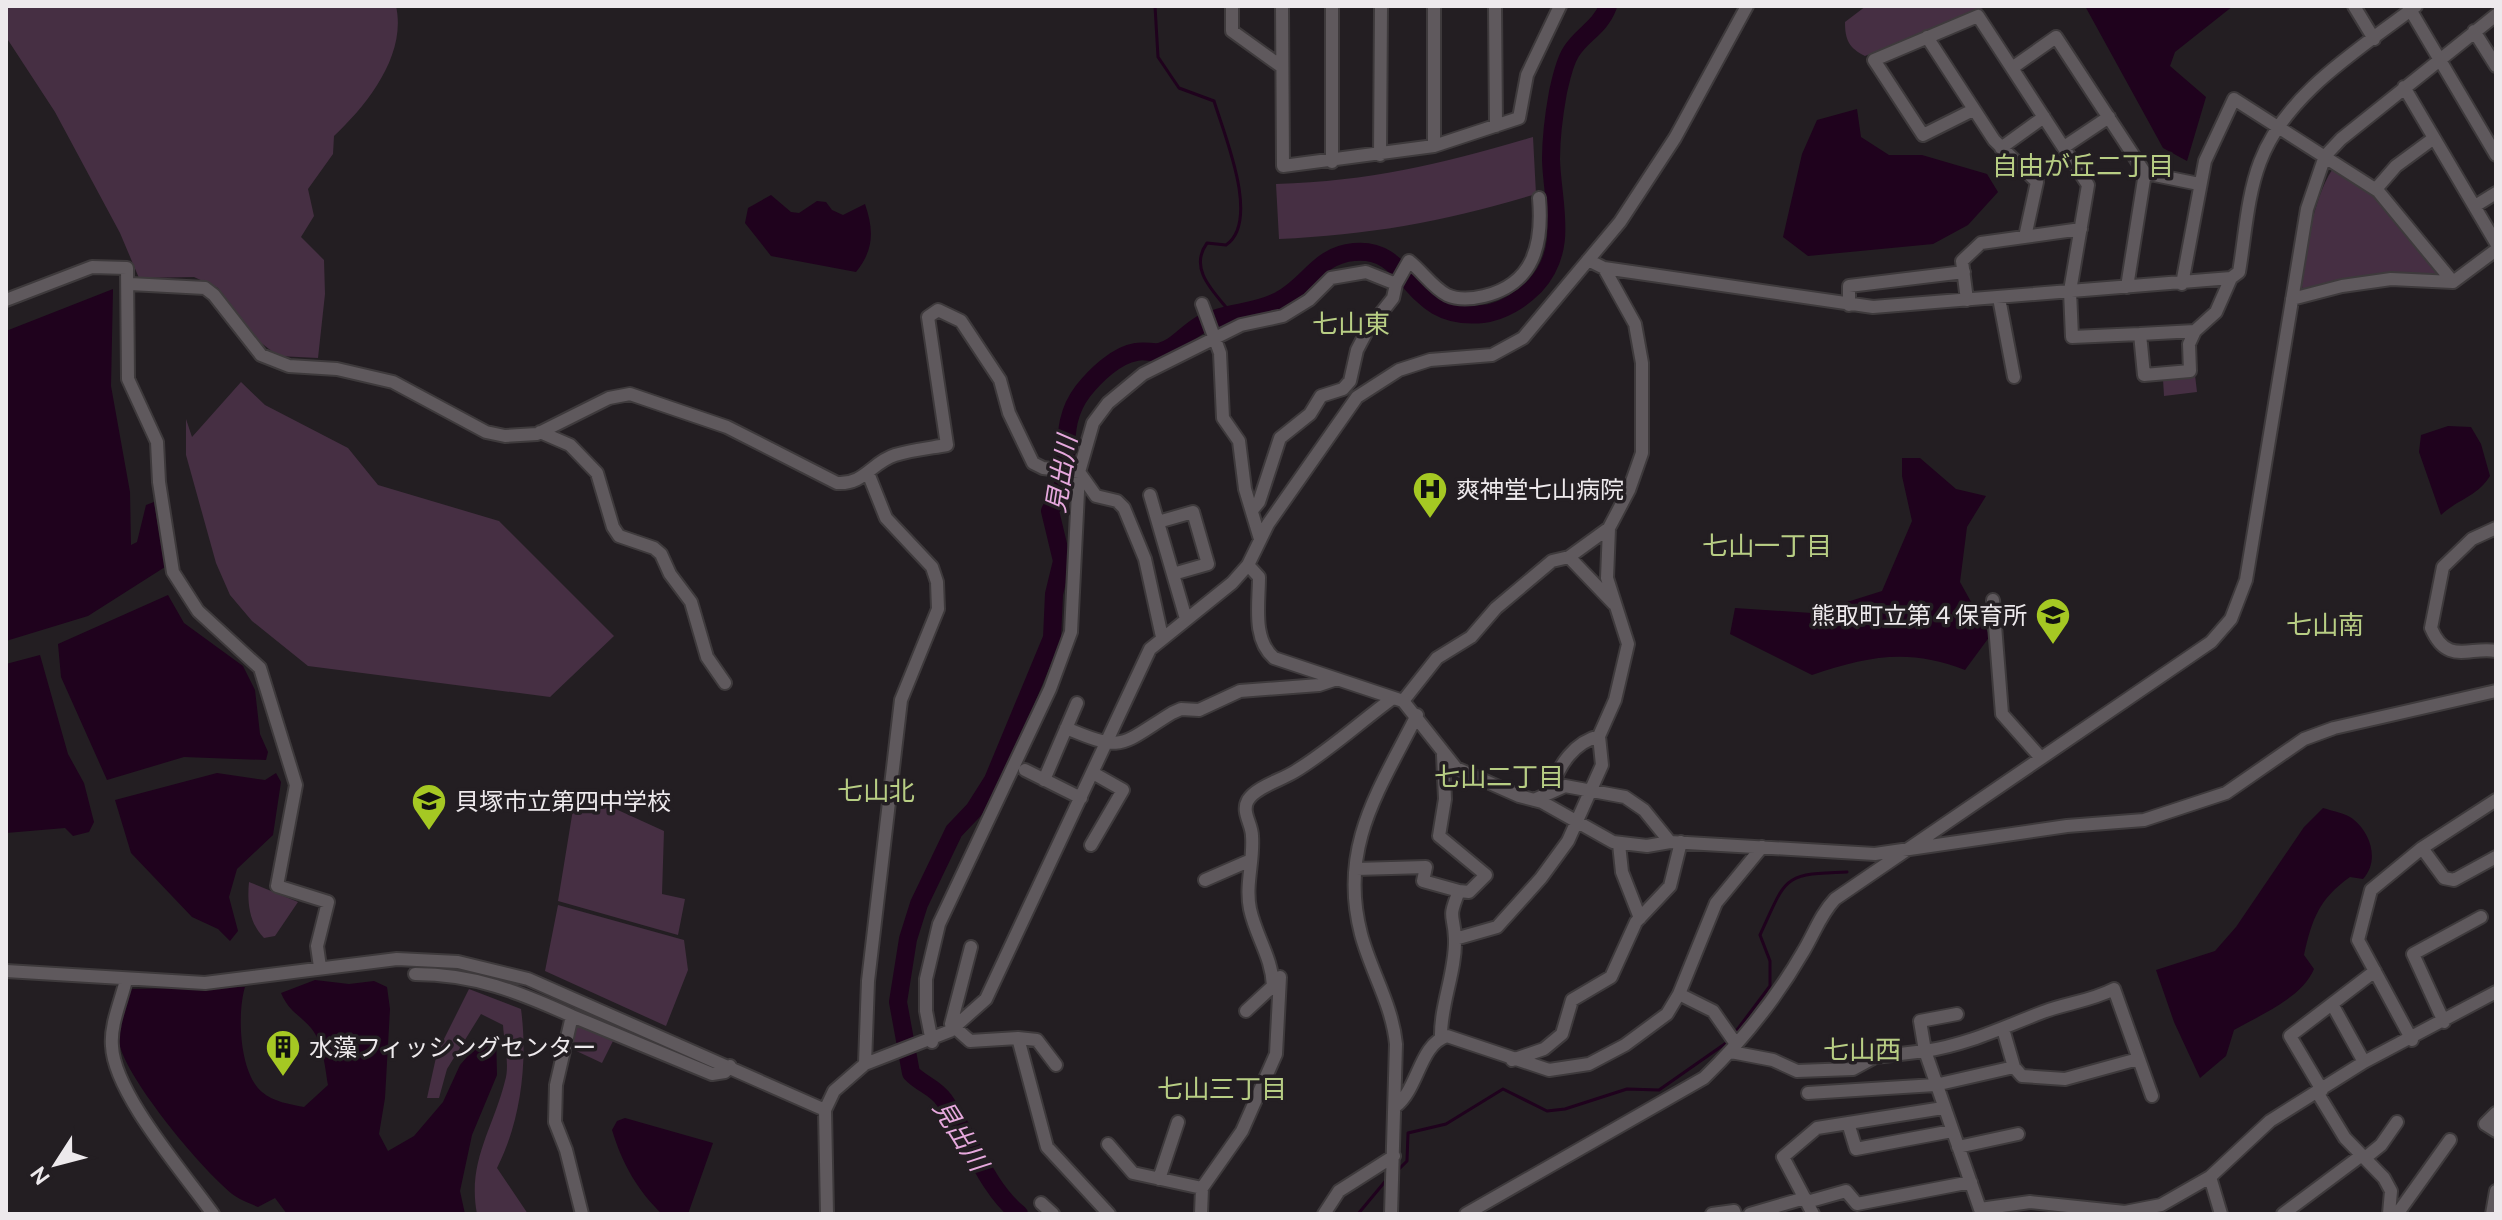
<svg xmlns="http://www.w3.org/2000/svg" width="2502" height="1220" font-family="Ubuntu,'Noto Sans JP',sans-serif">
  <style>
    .green { fill: #462f43 }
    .water { fill: #1f021d }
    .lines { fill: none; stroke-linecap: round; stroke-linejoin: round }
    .stream { stroke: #1f021d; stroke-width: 3 }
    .river { stroke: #1f021d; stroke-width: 18 }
    .minor-casing { stroke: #3e3a3c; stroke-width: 16 }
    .minor { stroke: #5f595d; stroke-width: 12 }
    .labels { text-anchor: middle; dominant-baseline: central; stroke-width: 7; stroke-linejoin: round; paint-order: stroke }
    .poi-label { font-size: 24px; fill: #ede9ec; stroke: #231e22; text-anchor: start }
    .neighbourhood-label { font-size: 26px; fill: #b8ce84; stroke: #231e22 }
    .water-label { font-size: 26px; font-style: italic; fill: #e7a9de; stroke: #231e22 }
  </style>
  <rect width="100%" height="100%" fill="#231e22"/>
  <path class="green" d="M6 6H396C407 55 367 105 334 136L333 154 308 189 314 216 301 237 324 260 325 294 318 358 278 356 256 339 218 288 194 277 139 278 120 233 55 112 6 37Z
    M1866 6H1988L1865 56C1849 48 1845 40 1845 22Z
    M1533 137 1536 194C1448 221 1370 235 1279 239L1276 184C1373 181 1441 164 1533 137Z
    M2335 167 2372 191 2443 278 2303 293C2297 272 2318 182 2335 167Z
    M2195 375 2197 392 2164 396 2163 379Z
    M241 382 265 405 348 448 378 485 499 521 614 636 550 697 308 666 252 621 230 595 216 563 186 455V419L192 437Z
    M576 791 664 831 662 894 685 899 678 935 558 901Z
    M249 882 298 902 275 936 264 938C249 923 247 902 249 882Z
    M558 905 684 940 688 970 666 1026 545 971Z
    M469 989 521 1009C528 1061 521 1121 497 1168L528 1214H477C467 1162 493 1129 505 1081 510 1065 504 1042 503 1025L481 1014 447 1069 439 1098H427L437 1053Z
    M578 1022 615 1037 602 1063 570 1048Z"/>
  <path class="water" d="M2085 6H2233L2175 52 2170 66 2206 97 2187 161 2163 148Z
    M1857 109 1861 137 1889 155H1922L1987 174 1998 192 1968 225 1933 244 1808 256 1783 237 1802 154 1817 120Z
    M771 195 791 212 799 213 817 201 826 202 832 210 843 215 865 204C874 230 874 250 856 272L771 256 745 223 748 208Z
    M113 289 111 386 130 492 131 545 137 542 146 505 154 502 165 567 88 616 6 641V331Z
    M2448 426 2471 427 2481 444 2490 476C2477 497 2458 499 2441 515L2419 452 2421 435Z
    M1902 458H1920L1956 489 1986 496 1967 527 1960 582 1990 636 1965 670C1909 648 1868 656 1812 675L1730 634 1735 608 1812 613 1882 591 1912 521 1902 476Z
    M168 595 184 623 243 666 255 690 260 734 268 752 266 760 184 757 107 780 61 677 58 644Z
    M40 655 68 754 84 783 94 822 89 832 73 836 65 828 6 833V664Z
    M217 773 265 780 276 773 281 782 273 835 237 869 229 897 238 931 230 941 218 929 192 917 131 853 115 800Z
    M2323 808C2332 811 2346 813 2353 819 2372 834 2379 862 2363 879L2350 877C2319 899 2312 919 2304 955L2314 969C2302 998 2260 1015 2234 1030L2226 1056 2200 1078 2174 1022 2156 970 2215 951 2236 927 2304 827Z
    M315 980 349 984 374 981 387 987 390 1009 385 1098 379 1134 388 1151 414 1136 443 1102 460 1065 486 1035H496L497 1075 472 1135 460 1191 465 1214H287L275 1198 258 1207C250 1203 242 1201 235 1196 204 1173 127 1080 119 1043 115 1026 125 1005 129 989L245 987C237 1013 239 1073 262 1092 274 1102 289 1104 304 1107L328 1085C325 1067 323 1042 311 1028 298 1013 290 1013 281 993Z
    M625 1118 713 1143 688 1214H662C637 1190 622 1163 612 1130L617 1121Z"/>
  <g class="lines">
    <path class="stream" d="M1155 6 1158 57 1179 88 1214 101C1224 134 1261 221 1226 245L1207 243C1188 269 1214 292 1230 312
      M1734 1034 1770 986V961L1760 935C1787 877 1781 874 1847 872
      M1397 1171 1407 1161 1408 1133 1446 1124 1503 1089 1547 1111 1565 1109 1627 1089 1659 1090 1729 1041
      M1358 1214 1388 1178"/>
    <path class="river" d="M1019 1214C985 1186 970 1137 944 1100 935 1087 921 1084 911 1073L898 1002 908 939 919 904 954 831 974 810 993 780 1052 638 1054 594 1062 561 1050 511C1054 503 1061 493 1063 484 1069 450 1060 421 1083 391 1095 376 1116 355 1136 352 1144 350 1152 353 1159 352 1175 349 1186 333 1200 325 1226 311 1255 314 1280 300 1309 285 1318 255 1354 252 1413 246 1406 322 1483 314 1502 312 1521 300 1535 286 1570 248 1552 204 1551 159 1551 137 1554 114 1558 92 1561 79 1564 63 1571 52 1582 34 1600 28 1608 6"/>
    <g class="minor-casing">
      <path id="minor" d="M1232 6V31L1282 67
        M1282 6 1283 166 1434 146 1519 118 1527 75 1560 6
        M1495 6 1496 126
        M2354 6 2374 39
        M2408 6 2496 155
        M2474 31 2496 66
        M1927 37 1994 140 2037 182 2025 237
        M2012 68 2056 37 2145 173 2127 287
        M2404 87 2496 243
        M1973 110 1923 135 1874 60 1978 16 2088 185 2070 291 2072 337 2140 334 2144 375 2190 371 2189 344 2195 331 2216 312 2231 278 2239 272C2245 237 2247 196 2260 162 2286 93 2360 49 2416 6
        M1434 146V6
        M2064 147 2109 117
        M2001 148 2044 117
        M1380 155 1381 6
        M1332 162V6
        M2145 173 2199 184
        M2376 189 2396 166 2434 138
        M2475 206 2496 193
        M1588 260 1604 268 1873 307 2231 278
        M130 284 205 288 214 295 261 355 289 366 337 369 393 382 486 432 505 436 537 434 609 398 630 394 727 427 837 483C864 485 872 462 895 455 911 450 930 448 947 445L928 317 938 310 961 321 1000 380 1009 413 1033 463 1043 468 1079 472 1096 496 1117 501 1124 508 1145 559 1162 637
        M2182 284 2205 161 2234 99 2378 191 2453 282
        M1999 298 2014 377
        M2292 299 2342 286 2391 279 2453 282 2496 250
        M6 300 92 267 127 268 128 379 157 442 159 482 173 572 198 611 260 668 296 785 277 886 328 902 317 946 320 967
        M1967 300 1962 261 1981 243 2081 229
        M1202 304 1220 353 1223 418 1239 441 1245 489 1260 539
        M1849 305V286L1964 272
        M2140 334 2195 331
        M540 432 570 445 597 473 613 527 619 536 654 548 661 554 670 574 691 602 707 657 725 683
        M1150 495 1186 619
        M1254 508 1259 502 1280 438 1310 414 1321 396 1343 389 1350 381 1357 350 1367 331 1393 298 1396 284 1409 261C1422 271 1432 287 1447 295 1458 300 1472 299 1484 296 1534 284 1543 244 1539 198
        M1158 522 1193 512 1208 564 1173 574
        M2496 528 2472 539 2443 567 2431 628C2447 666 2470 646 2496 651
        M1569 557 1614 604
        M1248 565 1259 577C1259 604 1252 639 1274 658L1403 701 1456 768 1519 796 1542 802 1613 842 1647 846 1670 842 1875 854 2067 826 2144 820 2226 793 2304 739 2334 728 2496 691
        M1993 600 2002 714 2041 758
        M1403 701 1437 658 1471 637 1496 608 1552 561 1569 557 1609 528 1629 490 1642 453V363L1635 324 1604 268
        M1066 728C1125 753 1120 745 1172 713L1181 709 1199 710 1240 691 1319 685 1337 679
        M1443 755 1445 799 1439 836 1486 875 1469 892 1459 891
        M1025 770 1081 798
        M1044 780 1077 703
        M1552 789C1558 765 1575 742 1599 736
        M1534 800 1565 786 1625 797 1644 810 1670 842
        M1619 844 1622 872 1640 918
        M1091 845 1123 790 1093 773
        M2422 848 2444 878 2454 880 2496 857
        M1356 869 1426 867 1423 881 1459 891C1447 921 1454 912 1455 939 1456 972 1440 1005 1441 1038
        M1205 880 1251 860
        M1455 939 1497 927 1541 878 1568 841 1602 765 1599 736 1615 700 1628 644 1607 578 1609 528
        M971 947 951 1024 970 1041 1018 1038 1047 1147 1109 1214
        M6 971 205 983 397 959 458 962 528 979 825 1110
        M415 974C474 974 519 992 572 1016L556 1085 555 1122 566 1150 582 1214
        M126 980C121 1001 110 1025 112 1046 114 1094 185 1174 213 1214
        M1679 994 1713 1011 1736 1044
        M2332 1004 2364 1062
        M1246 1011 1273 986C1272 957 1256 937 1250 909 1245 884 1254 861 1252 836 1252 824 1241 812 1248 800 1256 787 1281 780 1294 772 1329 751 1360 722 1393 698
        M1957 1014 1920 1021 1925 1051C1969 1044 2001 1028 2043 1012 2067 1003 2091 1001 2114 989L2152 1096
        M572 1016 712 1074 725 1072 730 1066
        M2444 1022 2413 954 2481 917
        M2003 1029 2014 1067 2022 1076 2065 1079 2138 1059
        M1018 1038 1037 1040 1056 1065
        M2412 1040 2358 940 2371 890 2422 848 2496 800
        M932 1042 926 1011V979L939 924 1050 689 1071 632 1079 472 1093 423 1108 403 1143 374 1241 325 1283 316 1309 300 1331 278 1366 272 1396 284
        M1731 1052 1773 1060 1797 1071 1853 1069 1875 1057 1925 1051 1980 1209 2030 1202 2125 1212 2161 1205 2210 1177 2270 1121 2364 1062 2496 992
        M1512 1060 1544 1049 1562 1034 1572 1000 1611 977 1636 922 1670 886 1681 842
        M865 1064 868 981 901 700 938 609 937 582 932 567 886 518 868 473
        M2322 1090 2290 1036 2375 971
        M2317 1092 2345 1138 2384 1178 2391 1191 2389 1214
        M1808 1093 1935 1085 2014 1067
        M1396 1106C1418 1089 1420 1044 1447 1036L1549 1070 1589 1064 1625 1045 1667 1014 1679 994 1716 903 1762 847
        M2496 1113 2485 1124 2496 1131
        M1848 1123 1856 1149 1952 1131
        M1108 1144 1133 1173 1202 1188
        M1958 1147 2018 1134
        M2365 1158 2381 1145 2397 1122
        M2210 1177 2221 1214
        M1159 1179 1178 1122
        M1807 1202 1846 1191 1857 1204 1971 1182
        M1041 1203 1053 1214
        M827 1214 825 1110 834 1091 865 1064 950 1031 986 999 1150 649 1232 583 1248 565 1268 524 1357 397 1399 370 1430 360 1492 355 1523 338 1620 222 1675 138 1747 6
        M1201 1214 1202 1188 1242 1131 1276 1054 1280 977
        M1324 1214 1339 1191 1394 1156
        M1391 1214 1396 1044C1392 1004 1371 972 1361 934 1338 846 1380 789 1417 715
        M1466 1214 1704 1078C1741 1042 1777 997 1803 952 1814 934 1820 915 1835 899L2211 642 2231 619 2246 580 2307 209 2325 156 2341 139 2496 15
        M1712 1214 1734 1211 1735 1214
        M1750 1214 1805 1198
        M1813 1214 1783 1157 1817 1128 1943 1108
        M2283 1214 2362 1155
        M2391 1214 2400 1210 2450 1140
        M2492 1214 2496 1191"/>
    </g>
    <use href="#minor" class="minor"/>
  </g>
  <defs>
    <g id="hospital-pin" transform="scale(1.8)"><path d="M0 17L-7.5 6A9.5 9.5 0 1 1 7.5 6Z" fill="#a5c823" stroke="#231e22"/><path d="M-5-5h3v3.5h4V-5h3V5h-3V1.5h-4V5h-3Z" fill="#111"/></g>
    <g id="school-pin" transform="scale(1.8)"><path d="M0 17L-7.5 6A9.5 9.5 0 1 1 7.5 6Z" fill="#a5c823" stroke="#231e22"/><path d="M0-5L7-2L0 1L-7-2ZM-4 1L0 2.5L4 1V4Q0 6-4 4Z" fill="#111"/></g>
    <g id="university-pin" transform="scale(1.8)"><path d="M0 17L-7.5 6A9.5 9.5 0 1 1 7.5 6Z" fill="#a5c823" stroke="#231e22"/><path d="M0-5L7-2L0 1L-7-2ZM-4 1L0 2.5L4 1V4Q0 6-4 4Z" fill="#111"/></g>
    <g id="building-pin" transform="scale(1.8)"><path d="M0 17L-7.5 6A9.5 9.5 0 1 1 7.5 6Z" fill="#a5c823" stroke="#231e22"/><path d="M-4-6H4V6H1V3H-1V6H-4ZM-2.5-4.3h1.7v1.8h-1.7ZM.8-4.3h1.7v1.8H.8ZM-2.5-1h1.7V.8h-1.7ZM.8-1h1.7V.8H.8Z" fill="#111"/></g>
  </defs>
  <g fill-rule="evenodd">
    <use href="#hospital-pin" x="1430" y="489"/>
    <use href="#school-pin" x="2053" y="615"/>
    <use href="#university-pin" x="429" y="801"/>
    <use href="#building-pin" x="283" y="1047"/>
  </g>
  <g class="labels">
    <g class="poi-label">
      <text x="1456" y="489">爽神堂七山病院</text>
      <text x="2027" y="615" text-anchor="end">熊取町立第４保育所</text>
      <text x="455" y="801">貝塚市立第四中学校</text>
      <text x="309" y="1047">水藻フィッシングセンター</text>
    </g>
    <g class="neighbourhood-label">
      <text x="2083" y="165">自由が丘二丁目</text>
      <text x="1351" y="323">七山東</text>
      <text x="1767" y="545">七山一丁目</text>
      <text x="2325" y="624">七山南</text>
      <text x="1499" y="776">七山二丁目</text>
      <text x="876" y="790">七山北</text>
      <text x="1862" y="1049">七山西</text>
      <text x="1222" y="1088">七山三丁目</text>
    </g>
    <g class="water-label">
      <text transform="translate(1061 474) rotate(-81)">見出川</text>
      <text transform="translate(961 1135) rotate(58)">見出川</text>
    </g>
  </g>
  <rect width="2502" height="1220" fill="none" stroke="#ede9ec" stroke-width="16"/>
  <g transform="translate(56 1164) rotate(234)" stroke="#231e22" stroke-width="6" paint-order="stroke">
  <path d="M0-6L14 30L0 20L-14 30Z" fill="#ede9ec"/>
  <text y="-12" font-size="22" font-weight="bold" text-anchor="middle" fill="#ede9ec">N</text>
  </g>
</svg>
